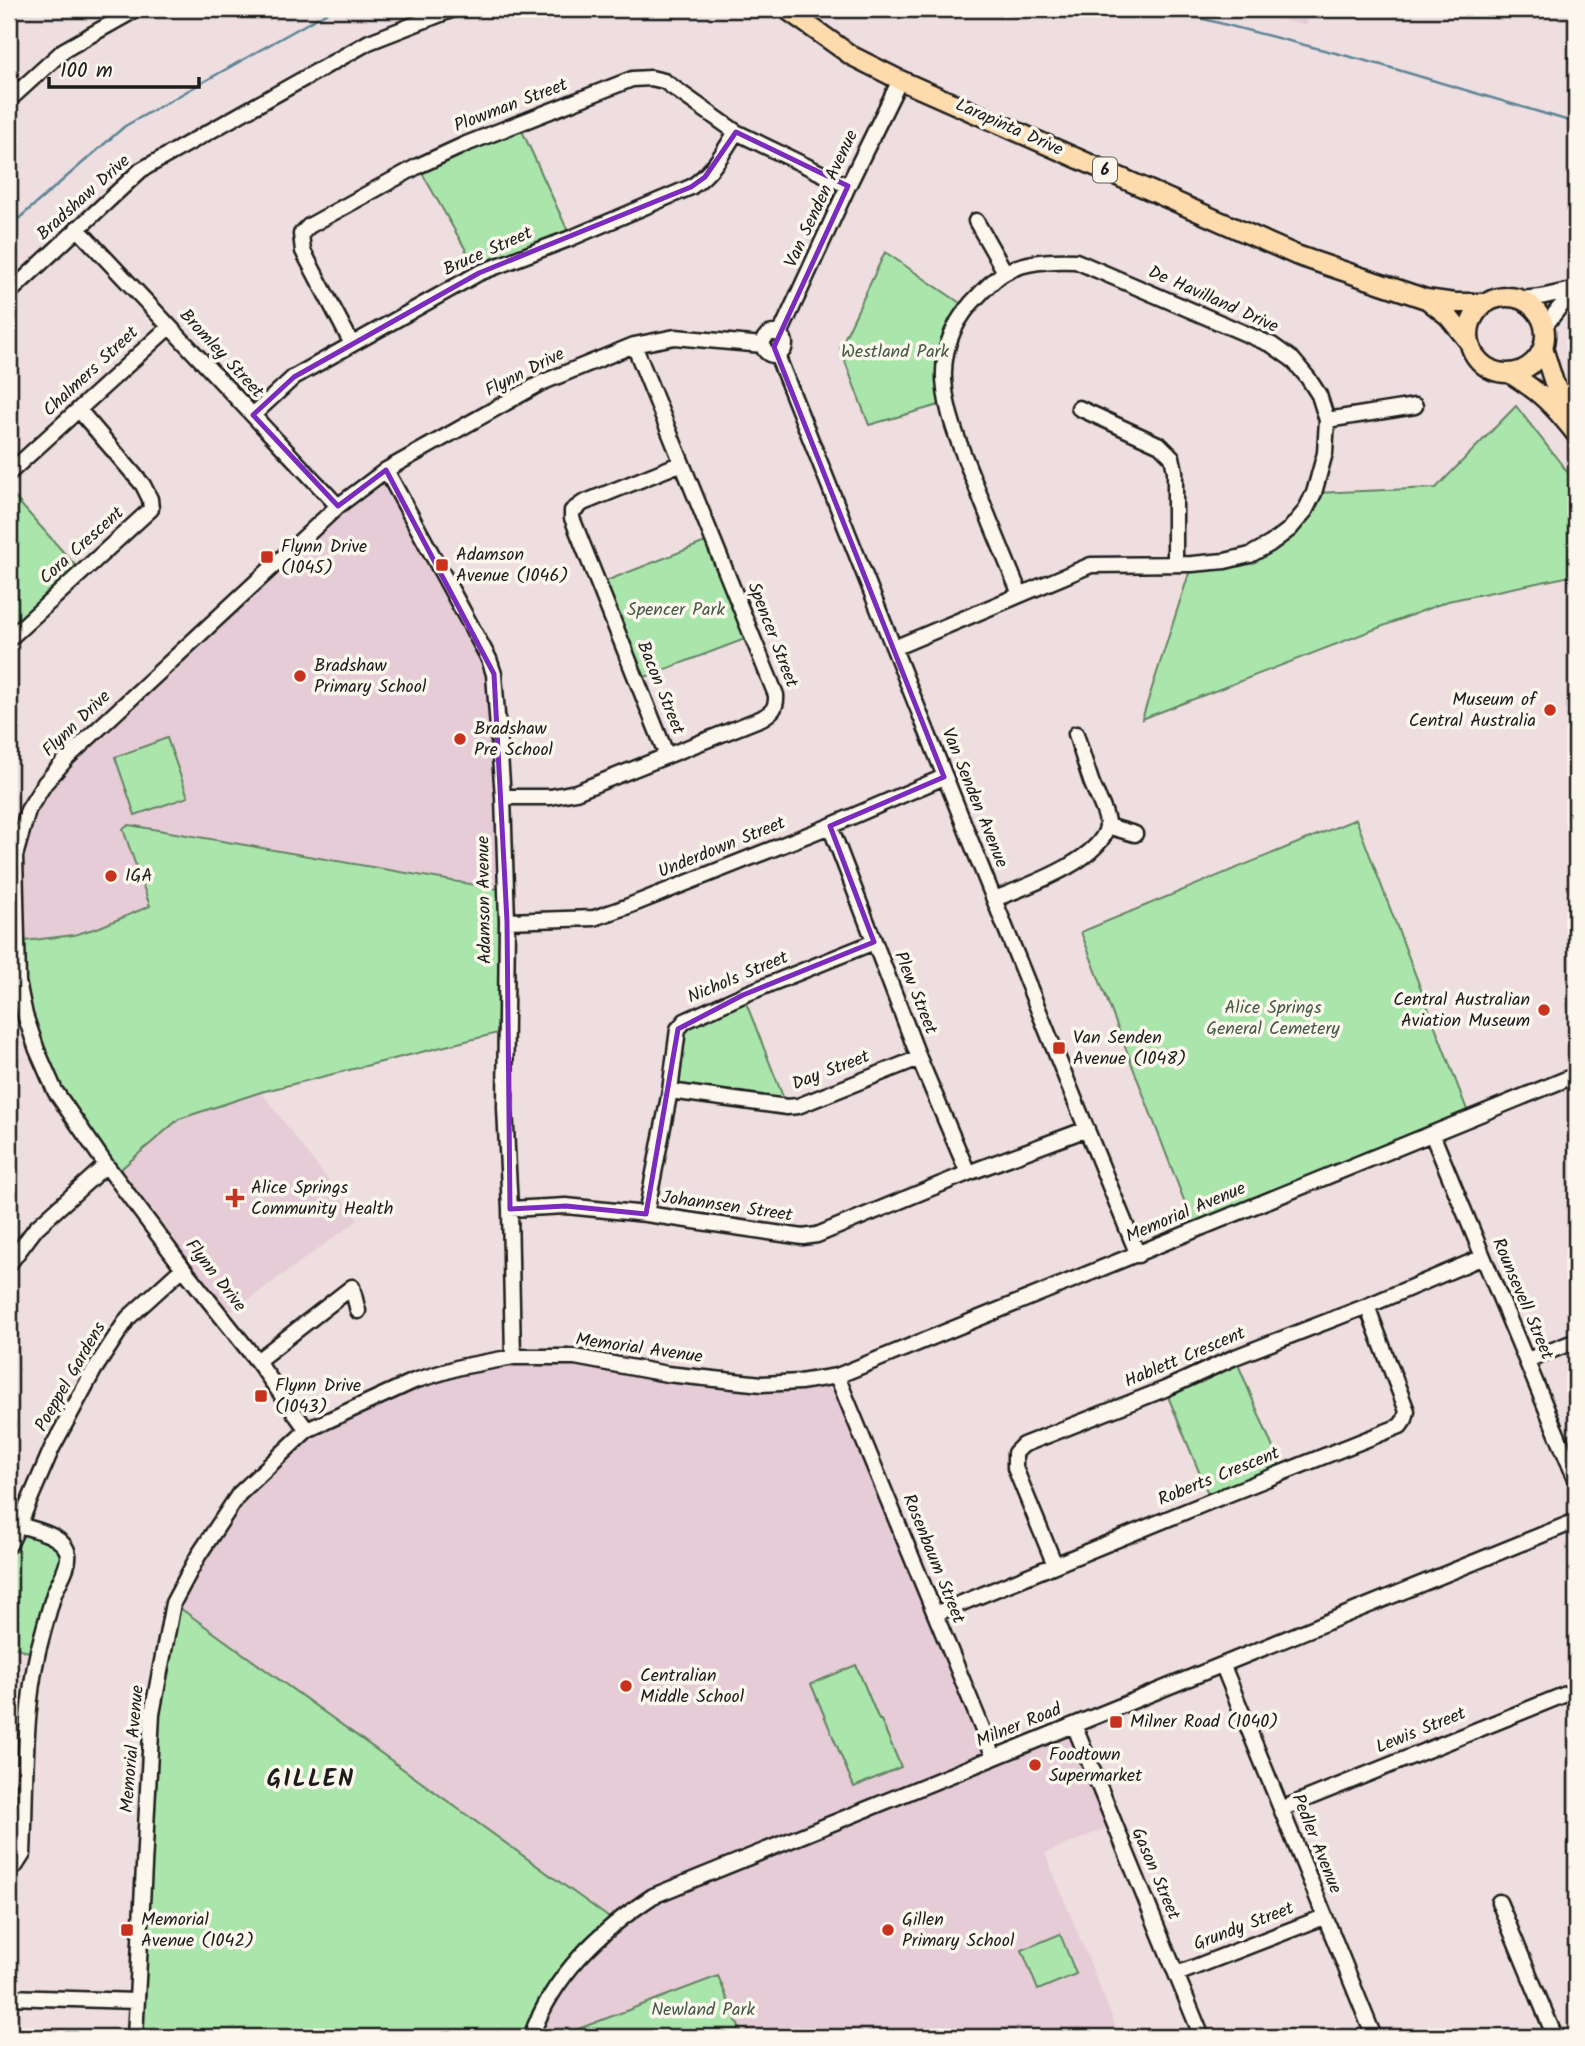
<svg xmlns="http://www.w3.org/2000/svg" width="1585" height="2046" font-family="Kalam,sans-serif">
  <style>
    .built { fill: #e5ccd6 }
    .green { fill: #aae6ac; stroke: #638164; stroke-width: 2 }
    .lines { fill: none; stroke-linecap: round; stroke-linejoin: round }
    .stream { stroke: #5c8496; stroke-width: 2.5 }
    .minor-casing { stroke: #1c1c1c; stroke-width: 19 }
    .major-casing { stroke: #1c1c1c; stroke-width: 23 }
    .minor { stroke: #fbf7ec; stroke-width: 14 }
    .major { stroke: #fedbac; stroke-width: 18 }
    .marked { fill: none; stroke: #7b2cbf; stroke-width: 5; stroke-linejoin: round }
    .poi-dot { fill: #c8321e; stroke: #fbf7ec; stroke-width: 2.5 }
    .labels { text-anchor: middle; dominant-baseline: central; stroke-width: 7; stroke-linejoin: round; paint-order: stroke }
    .shield { fill: #fbf7ec; stroke: #5f5e5a; stroke-width: 2 }
    .shield-label { font-size: 16px; font-weight: bold; fill: #1c1c1c }
    .street-label { font-size: 18px; fill: #1c1c1c; stroke: #fbf7ec }
    .park-label { font-size: 18px; fill: #475947; stroke: #fbf7ec }
    .poi-label { font-size: 18px; fill: #1c1c1c; stroke: #fbf7ec; text-anchor: start }
    .district-label { font-size: 24px; font-weight: bold; letter-spacing: 2px; fill: #1c1c1c; stroke: #fbf7ec }
  </style>
  <rect width="100%" height="100%" fill="#eededf"/>
  <filter id="ink" filterUnits="userSpaceOnUse"><feTurbulence type="fractalNoise" baseFrequency=".0143" numOctaves="2"/><feDisplacementMap in="SourceGraphic" scale="14" xChannelSelector="R" yChannelSelector="G"/><feConvolveMatrix kernelMatrix="1 2 1 2 8 2 1 2 1" color-interpolation-filters="sRGB"/></filter>
  <g filter="url(#ink)">
    <path class="built" d="M1243 9H1310L1306 25 1242 11Z
      M386 470 489 659 505 890 129 825 123 829 150 906 100 927 74 935 16 942 15 856 45 783Z
      M261 1092 358 1220 223 1318 114 1175 179 1119Z
      M513 1357 762 1384 837 1376 994 1757 1074 1725 1114 1825 1045 1853 1120 2037H743L718 1976 557 2037H531L173 1603 213 1532 307 1430 368 1401Z"/>
    <path class="green" d="M519 124 571 238 479 273 418 166Z
      M885 252 966 307 953 329 946 403 869 425 840 348Z
      M1516 406 1576 483V575L1448 601 1142 719 1192 564 1270 544 1314 493 1436 488Z
      M9 491 82 573 9 639Z
      M713 539 753 636 637 680 598 584Z
      M167 738 188 797 135 815 115 757Z
      M1356 819 1470 1118 1195 1229 1081 932Z
      M129 825 505 890 506 1031 261 1092 179 1119 114 1175 37 1050 16 942 74 935 100 927 150 906 123 829Z
      M743 995 787 1107 670 1091 678 1029Z
      M1235 1357 1283 1472 1211 1501 1165 1389Z
      M19 1525 50 1536 68 1555 37 1655 9 1645V1545Z
      M173 1603 615 1922 592 1943 531 2037H135L152 1714Z
      M856 1665 879 1720H881L901 1767 854 1787 811 1684Z
      M1060 1934 1076 1974 1038 1990 1022 1950Z
      M718 1976 743 2037H557Z"/>
    <g class="lines">
      <path class="stream" d="M1165 9 1378 64 1576 123
        M9 227 125 126 333 9"/>
      <g class="minor-casing">
        <path id="minor" d="M9 100 64 50 137 9
          M976 221 1005 272
          M77 228 338 506
          M9 293 141 170 369 42 454 9
          M1521 299 1541 297 1576 289
          M1545 326 1559 308 1576 292
          M763 344a11 11 0 1 1 22 0a11 11 0 1 1-22 0Z
          M780 334 848 186 900 80
          M352 344 303 251 301 234 309 226 418 166 466 144 632 79 651 78 664 81 736 132 848 186
          M777 355C897 655 1015 956 1138 1255
          M1079 408 1160 445 1172 457 1175 471V564
          M253 415 294 377 479 273 571 238 691 187C712 173 723 153 736 132
          M1327 420 1415 406
          M386 470 489 659 494 674 503 797 507 921 505 1108 510 1209 513 1357
          M9 473 169 327
          M9 639 151 509 150 499 143 485 79 410
          M894 648 1091 565 1192 564 1225 561 1250 555 1270 544 1290 529 1305 511 1314 493 1325 453 1327 420 1319 395 1308 378 1293 360 1272 345 1076 261C1053 260 1024 261 1004 273 994 279 987 287 980 294 918 354 949 418 976 486 990 522 1005 558 1020 594
          M667 756 572 518V511L583 503 682 463
          M503 797H550L576 792 762 718C772 712 777 708 776 695L634 345
          M830 826 919 1058 968 1173
          M1107 826 1135 834
          M995 899C1024 887 1100 861 1107 827 1109 816 1095 793 1091 781 1086 766 1081 750 1076 734
          M507 921 594 918 626 907 830 826 944 777
          M670 1091 787 1107 798 1106 919 1058
          M1432 1134 1576 1480
          M510 1209 566 1206 646 1214 803 1237 817 1235 968 1173 1087 1129
          M646 1214 670 1091 678 1029 685 1021 743 995 874 942
          M9 1264 36 1228 106 1165
          M1527 1360 1576 1341
          M257 1361 352 1287 358 1311
          M837 1376 994 1757
          M307 1430 257 1361 183 1268 106 1165 55 1091 37 1050 25 1015 18 982 15 856 28 810 45 783 68 757 338 506 386 470 541 383 634 345 675 337 763 345
          M9 1545 19 1525 52 1448 94 1370 128 1318 183 1268
          M1055 1565 1015 1468V1453L1023 1445 1165 1389 1235 1357 1367 1306 1483 1257
          M935 1614 1211 1501 1400 1426 1405 1419 1407 1411 1367 1306
          M1223 1666 1374 2037
          M1074 1725 1202 2037
          M1281 1809 1576 1690
          M9 1868 16 1865 23 1854C26 1787 23 1717 38 1651 43 1632 48 1613 54 1594 58 1583 70 1566 68 1554 64 1535 35 1530 19 1525
          M1499 1902 1555 2037
          M1177 1974 1324 1917
          M9 1997 136 2001
          M135 2037 152 1714 173 1603 198 1556 239 1494 307 1430 414 1381 460 1367 513 1357H575L667 1374 762 1384 800 1382 837 1376 1576 1075
          M531 2037C553 1975 600 1931 653 1896L1576 1521
          M1573 2037 1576 2036"/>
      </g>
      <g class="major-casing">
        <path id="major" d="M786 9 852 56 900 80 1296 255 1426 299 1455 303H1485
          M1469 335a38 38 0 1 1 76 0a38 38 0 1 1-76 0Z
          M1429 301 1448 316 1470 343
          M1543 348 1554 383 1571 412
          M1509 373C1542 393 1553 405 1576 434"/>
      </g>
      <use href="#minor" class="minor"/>
      <use href="#major" class="major"/>
    </g>
  </g>
  <path class="marked" d="M736 132 848 186 774 347 944 777 830 826 874 942 743 995 678 1029 646 1214 566 1206 510 1209 507 921 494 674 386 470 338 506 253 415 294 377 479 273 691 187 705 177Z"/>
  <g class="poi-dot">
    <rect x="260" y="550" width="14" height="14" rx="3.5"/>
    <rect x="435" y="558" width="14" height="14" rx="3.5"/>
    <circle cx="300" cy="676" r="7"/>
    <circle cx="1550" cy="710" r="7"/>
    <circle cx="460" cy="739" r="7"/>
    <circle cx="111" cy="876" r="7"/>
    <circle cx="1544" cy="1010" r="7"/>
    <rect x="1052" y="1041" width="14" height="14" rx="3.5"/>
    <path d="M231.5 1187.5h7v7h7v7h-7v7h-7v-7h-7v-7h7z"/>
    <rect x="254" y="1389" width="14" height="14" rx="3.5"/>
    <circle cx="626" cy="1686" r="7"/>
    <rect x="1109" y="1715" width="14" height="14" rx="3.5"/>
    <circle cx="1035" cy="1765" r="7"/>
    <rect x="120" y="1923" width="14" height="14" rx="3.5"/>
    <circle cx="888" cy="1930" r="7"/>
  </g>
  <g class="labels">
    <rect class="shield" x="1093" y="157.5" width="24" height="25" rx="5"/>
    <g class="shield-label">
      <text x="1105" y="170">6</text>
    </g>
    <g class="street-label">
      <text transform="translate(511 106) rotate(-21)">Plowman Street</text>
      <text transform="translate(1009 128) rotate(24)">Larapinta Drive</text>
      <text transform="translate(84 198) rotate(-42)">Bradshaw Drive</text>
      <text transform="translate(822 199) rotate(-65)">Van Senden Avenue</text>
      <text transform="translate(488 252) rotate(-24)">Bruce Street</text>
      <text transform="translate(1213 300) rotate(24)">De Havilland Drive</text>
      <text transform="translate(221 354) rotate(47)">Bromley Street</text>
      <text transform="translate(91 372) rotate(-43)">Chalmers Street</text>
      <text transform="translate(525 373) rotate(-27)">Flynn Drive</text>
      <text transform="translate(82 546) rotate(-42)">Cora Crescent</text>
      <text transform="translate(772 635) rotate(69)">Spencer Street</text>
      <text transform="translate(660 688) rotate(68)">Bacon Street</text>
      <text transform="translate(77 724) rotate(-44)">Flynn Drive</text>
      <text transform="translate(974 798) rotate(68)">Van Senden Avenue</text>
      <text transform="translate(722 848) rotate(-22)">Underdown Street</text>
      <text transform="translate(485 900) rotate(-91)">Adamson Avenue</text>
      <text transform="translate(738 978) rotate(-23)">Nichols Street</text>
      <text transform="translate(915 993) rotate(68)">Plew Street</text>
      <text transform="translate(831 1071) rotate(-21)">Day Street</text>
      <text transform="translate(727 1207) rotate(8)">Johannsen Street</text>
      <text transform="translate(1186 1213) rotate(-23)">Memorial Avenue</text>
      <text transform="translate(215 1276) rotate(52)">Flynn Drive</text>
      <text transform="translate(1522 1299) rotate(67)">Rounsevell Street</text>
      <text transform="translate(639 1349) rotate(8)">Memorial Avenue</text>
      <text transform="translate(1185 1358) rotate(-23)">Hablett Crescent</text>
      <text transform="translate(71 1377) rotate(-60)">Poeppel Gardens</text>
      <text transform="translate(1219 1477) rotate(-22)">Roberts Crescent</text>
      <text transform="translate(933 1559) rotate(68)">Rosenbaum Street</text>
      <text transform="translate(1019 1726) rotate(-22)">Milner Road</text>
      <text transform="translate(1421 1731) rotate(-22)">Lewis Street</text>
      <text transform="translate(133 1749) rotate(-85)">Memorial Avenue</text>
      <text transform="translate(1316 1844) rotate(68)">Pedler Avenue</text>
      <text transform="translate(1155 1874) rotate(67)">Gason Street</text>
      <text transform="translate(1244 1927) rotate(-21)">Grundy Street</text>
    </g>
    <g class="park-label">
      <text x="895" y="352">Westland Park</text>
      <text x="676" y="610">Spencer Park</text>
      <text x="1273" y="1008">Alice Springs<tspan x="1273" dy="21">General Cemetery</tspan></text>
      <text x="703" y="2010">Newland Park</text>
    </g>
    <g class="poi-label">
      <text x="281" y="547">Flynn Drive<tspan x="281" dy="21">(1045)</tspan></text>
      <text x="456" y="555">Adamson<tspan x="456" dy="21">Avenue (1046)</tspan></text>
      <text x="314" y="666">Bradshaw<tspan x="314" dy="21">Primary School</tspan></text>
      <text x="1536" y="700" text-anchor="end">Museum of<tspan x="1536" dy="21">Central Australia</tspan></text>
      <text x="474" y="729">Bradshaw<tspan x="474" dy="21">Pre School</tspan></text>
      <text x="125" y="876">IGA</text>
      <text x="1530" y="1000" text-anchor="end">Central Australian<tspan x="1530" dy="21">Aviation Museum</tspan></text>
      <text x="1073" y="1038">Van Senden<tspan x="1073" dy="21">Avenue (1048)</tspan></text>
      <text x="251" y="1188">Alice Springs<tspan x="251" dy="21">Community Health</tspan></text>
      <text x="275" y="1386">Flynn Drive<tspan x="275" dy="21">(1043)</tspan></text>
      <text x="640" y="1676">Centralian<tspan x="640" dy="21">Middle School</tspan></text>
      <text x="1130" y="1722">Milner Road (1040)</text>
      <text x="1049" y="1755">Foodtown<tspan x="1049" dy="21">Supermarket</tspan></text>
      <text x="141" y="1920">Memorial<tspan x="141" dy="21">Avenue (1042)</tspan></text>
      <text x="902" y="1920">Gillen<tspan x="902" dy="21">Primary School</tspan></text>
    </g>
    <g class="district-label">
      <text x="311" y="1779">GILLEN</text>
    </g>
  </g>
  <rect width="1585" height="2046" fill="none" stroke="#fbf7ec" stroke-width="35"/>
  <rect x="18" y="18" width="1550" height="2011" fill="none" stroke="#1c1c1c" stroke-width="2.5" filter="url(#ink)"/>
  <path d="M49 77v10h150v-10" fill="none" stroke="#1c1c1c" stroke-width="3.5"/>
  <text x="60" y="77" font-size="21" fill="#1c1c1c" stroke="#fbf7ec" stroke-width="5" paint-order="stroke">100 m</text>
</svg>
